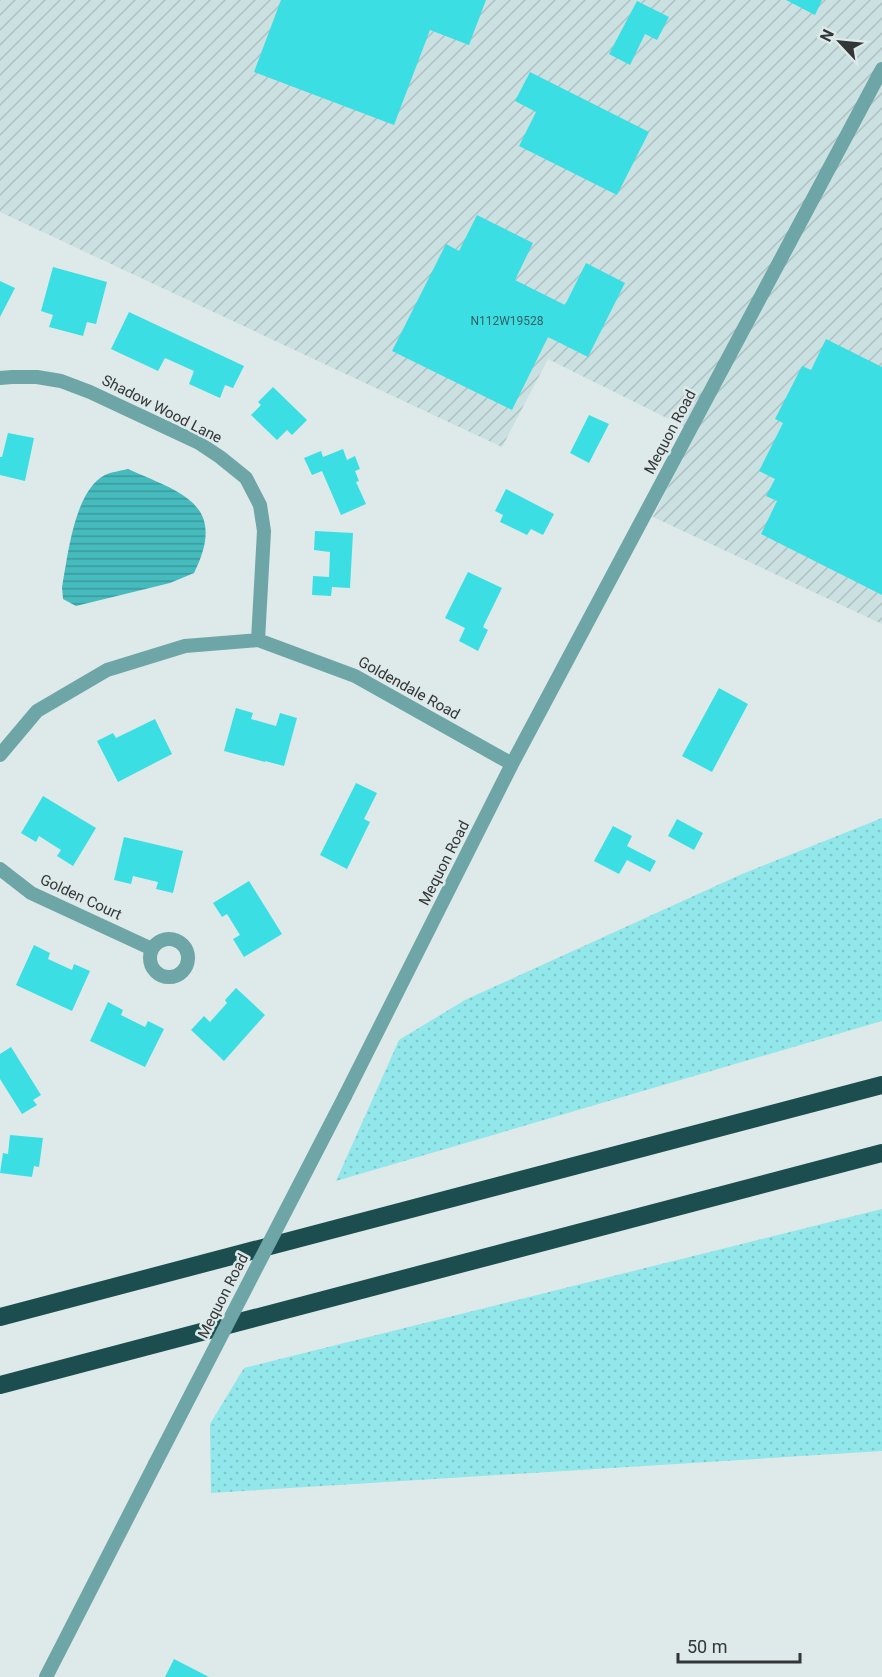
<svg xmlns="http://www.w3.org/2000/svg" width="882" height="1677" font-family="Roboto,sans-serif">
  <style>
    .industrial { fill: url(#industrial-furrows) }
    .grass { fill: url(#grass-dots) }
    .water { fill: url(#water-rules) }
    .building { fill: #3bdfe3 }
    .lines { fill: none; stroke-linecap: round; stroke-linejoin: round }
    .minor { stroke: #6ea5a6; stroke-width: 14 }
    .motorway { stroke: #1d4e4f; stroke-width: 18 }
    .minor-bridge { stroke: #6ea5a6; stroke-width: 14 }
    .labels { text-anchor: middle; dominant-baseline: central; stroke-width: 5; stroke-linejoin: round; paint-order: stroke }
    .number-label { font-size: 12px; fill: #346061 }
    .street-label { font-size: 15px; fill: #323636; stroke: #dee9e9 }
  </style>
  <defs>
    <pattern id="industrial-furrows" width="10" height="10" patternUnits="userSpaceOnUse" patternTransform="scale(1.5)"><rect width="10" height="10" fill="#cbe0e1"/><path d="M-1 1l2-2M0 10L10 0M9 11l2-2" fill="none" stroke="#afc1c2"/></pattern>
    <pattern id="grass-dots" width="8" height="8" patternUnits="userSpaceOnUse" patternTransform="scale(1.5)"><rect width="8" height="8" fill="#91e7e9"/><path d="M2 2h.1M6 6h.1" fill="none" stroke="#7ec7c8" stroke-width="1.8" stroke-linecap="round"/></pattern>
    <pattern id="water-rules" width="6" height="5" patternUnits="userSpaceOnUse" patternTransform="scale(1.5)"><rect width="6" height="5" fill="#46bbbe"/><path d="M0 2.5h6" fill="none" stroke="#3b999b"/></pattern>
  </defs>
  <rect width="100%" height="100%" fill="#dee9e9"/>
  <path class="industrial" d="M0 0H882V624L653 517 695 432 548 359 502 447 0 212Z"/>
  <path class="grass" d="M882 818V1021L336 1181 399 1040 465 1000 742 874Z
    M882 1209V1451L211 1493 210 1424 244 1368Z"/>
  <path class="water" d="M128 469C182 493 228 504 194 573L170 583 76 606 63 599 62 587C68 556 74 491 105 475 111 472 120 471 128 469Z"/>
  <path class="building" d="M281 0H486L469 45 430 30 394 125 254 72Z
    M786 0H822L815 15Z
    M637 1 669 17 657 40 645 34 630 65 609 54Z
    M530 72 649 132 617 195 519 146 536 112 515 101Z
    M477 215 533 243 515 280 565 305 586 263 625 283 588 357 548 337 512 410 392 351 446 244 459 251Z
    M53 267 107 282 96 324 87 322 83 336 49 327 53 315 41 311Z
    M0 281 15 288 0 317Z
    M129 312 244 366 233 388 225 385 220 398 189 384 194 371 165 358 158 371 111 349Z
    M826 339 882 367V595L761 534 777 501 766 496 775 479 759 471 783 423 775 419 802 366 811 370Z
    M273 387 307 420 292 435 287 430 277 440 251 415 261 405 258 402Z
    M589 415 609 424 589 463 570 453Z
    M8 433 34 438 25 481 0 475V457H2Z
    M343 449 347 460 355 456 360 469 355 471 359 481 356 482 366 504 341 515 322 471 312 475 304 458 321 451 323 457Z
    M506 489 554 514 543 535 531 529 527 535 500 522 503 515 495 511Z
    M315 531 353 533 350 588 332 587 331 596 312 595 313 576 329 577 330 552 314 550Z
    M468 572 502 588 483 627 488 630 478 651 459 641 465 628 445 618Z
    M719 688 748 704 712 772 682 756Z
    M236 708 253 713 251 719 276 726 280 713 297 718 284 766 265 761V762L224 751Z
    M155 719 172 754 118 782 97 741 113 733 116 738Z
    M356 783 377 793 364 819 370 822 347 869 320 855Z
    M43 796 96 828 73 866 57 856 61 850 39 836 36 842 21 833Z
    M677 819 703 833 694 850 668 836Z
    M613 826 632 836 627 846 656 861 650 872 627 860 619 874 594 861Z
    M124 837 183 851 173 893 156 889 158 882 133 876 131 884 114 880Z
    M249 881 282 934 244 957 233 939 240 935 227 914 222 917 213 903Z
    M34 945 50 953 48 959 72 970 74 964 90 971 72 1011 16 985Z
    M236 988 265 1015 224 1061 191 1030 204 1016 210 1022 227 1003 225 1000Z
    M108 1002 123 1010 121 1015 145 1027 148 1021 164 1029 145 1067 90 1041Z
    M11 1047 41 1095 33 1100 37 1105 22 1114 0 1079V1054Z
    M10 1135 43 1138 39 1167 34 1166 32 1177 0 1173 3 1153 8 1154Z
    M174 1659 209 1677H165Z"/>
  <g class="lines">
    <path class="minor" d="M0 378 12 377H37L61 381 90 392 199 443 220 457 246 478 260 505 264 531 258 640
      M0 755 37 711 107 670 185 646 258 640 355 676 512 764
      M0 869 31 893 152 949
      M150 958a19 19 0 1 1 38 0a19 19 0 1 1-38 0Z
      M345 1096 512 764 882 69
      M46 1677 155 1464"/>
    <path class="motorway" d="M0 1317 882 1085
      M0 1385 882 1153"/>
    <path class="minor-bridge" d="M155 1464 345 1096"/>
  </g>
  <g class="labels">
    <g class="number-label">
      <text x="507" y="321">N112W19528</text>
    </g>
    <g class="street-label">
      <text transform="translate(162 409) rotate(27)">Shadow Wood Lane</text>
      <text transform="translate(670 432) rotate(-62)">Mequon Road</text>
      <text transform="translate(409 688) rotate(29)">Goldendale Road</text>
      <text transform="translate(444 863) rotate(-63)">Mequon Road</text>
      <text transform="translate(81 897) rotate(25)">Golden Court</text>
      <text transform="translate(223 1296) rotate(-63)">Mequon Road</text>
    </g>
  </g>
  <g transform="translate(840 42) rotate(296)" stroke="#dee9e9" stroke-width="4.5" paint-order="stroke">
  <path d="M0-4.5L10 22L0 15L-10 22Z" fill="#323636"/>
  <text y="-9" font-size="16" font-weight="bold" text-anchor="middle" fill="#323636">N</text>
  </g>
  <path d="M678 1653v9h122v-9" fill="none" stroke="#323636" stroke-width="3"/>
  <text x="687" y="1653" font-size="18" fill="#323636" stroke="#dee9e9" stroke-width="4.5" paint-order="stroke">50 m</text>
</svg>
